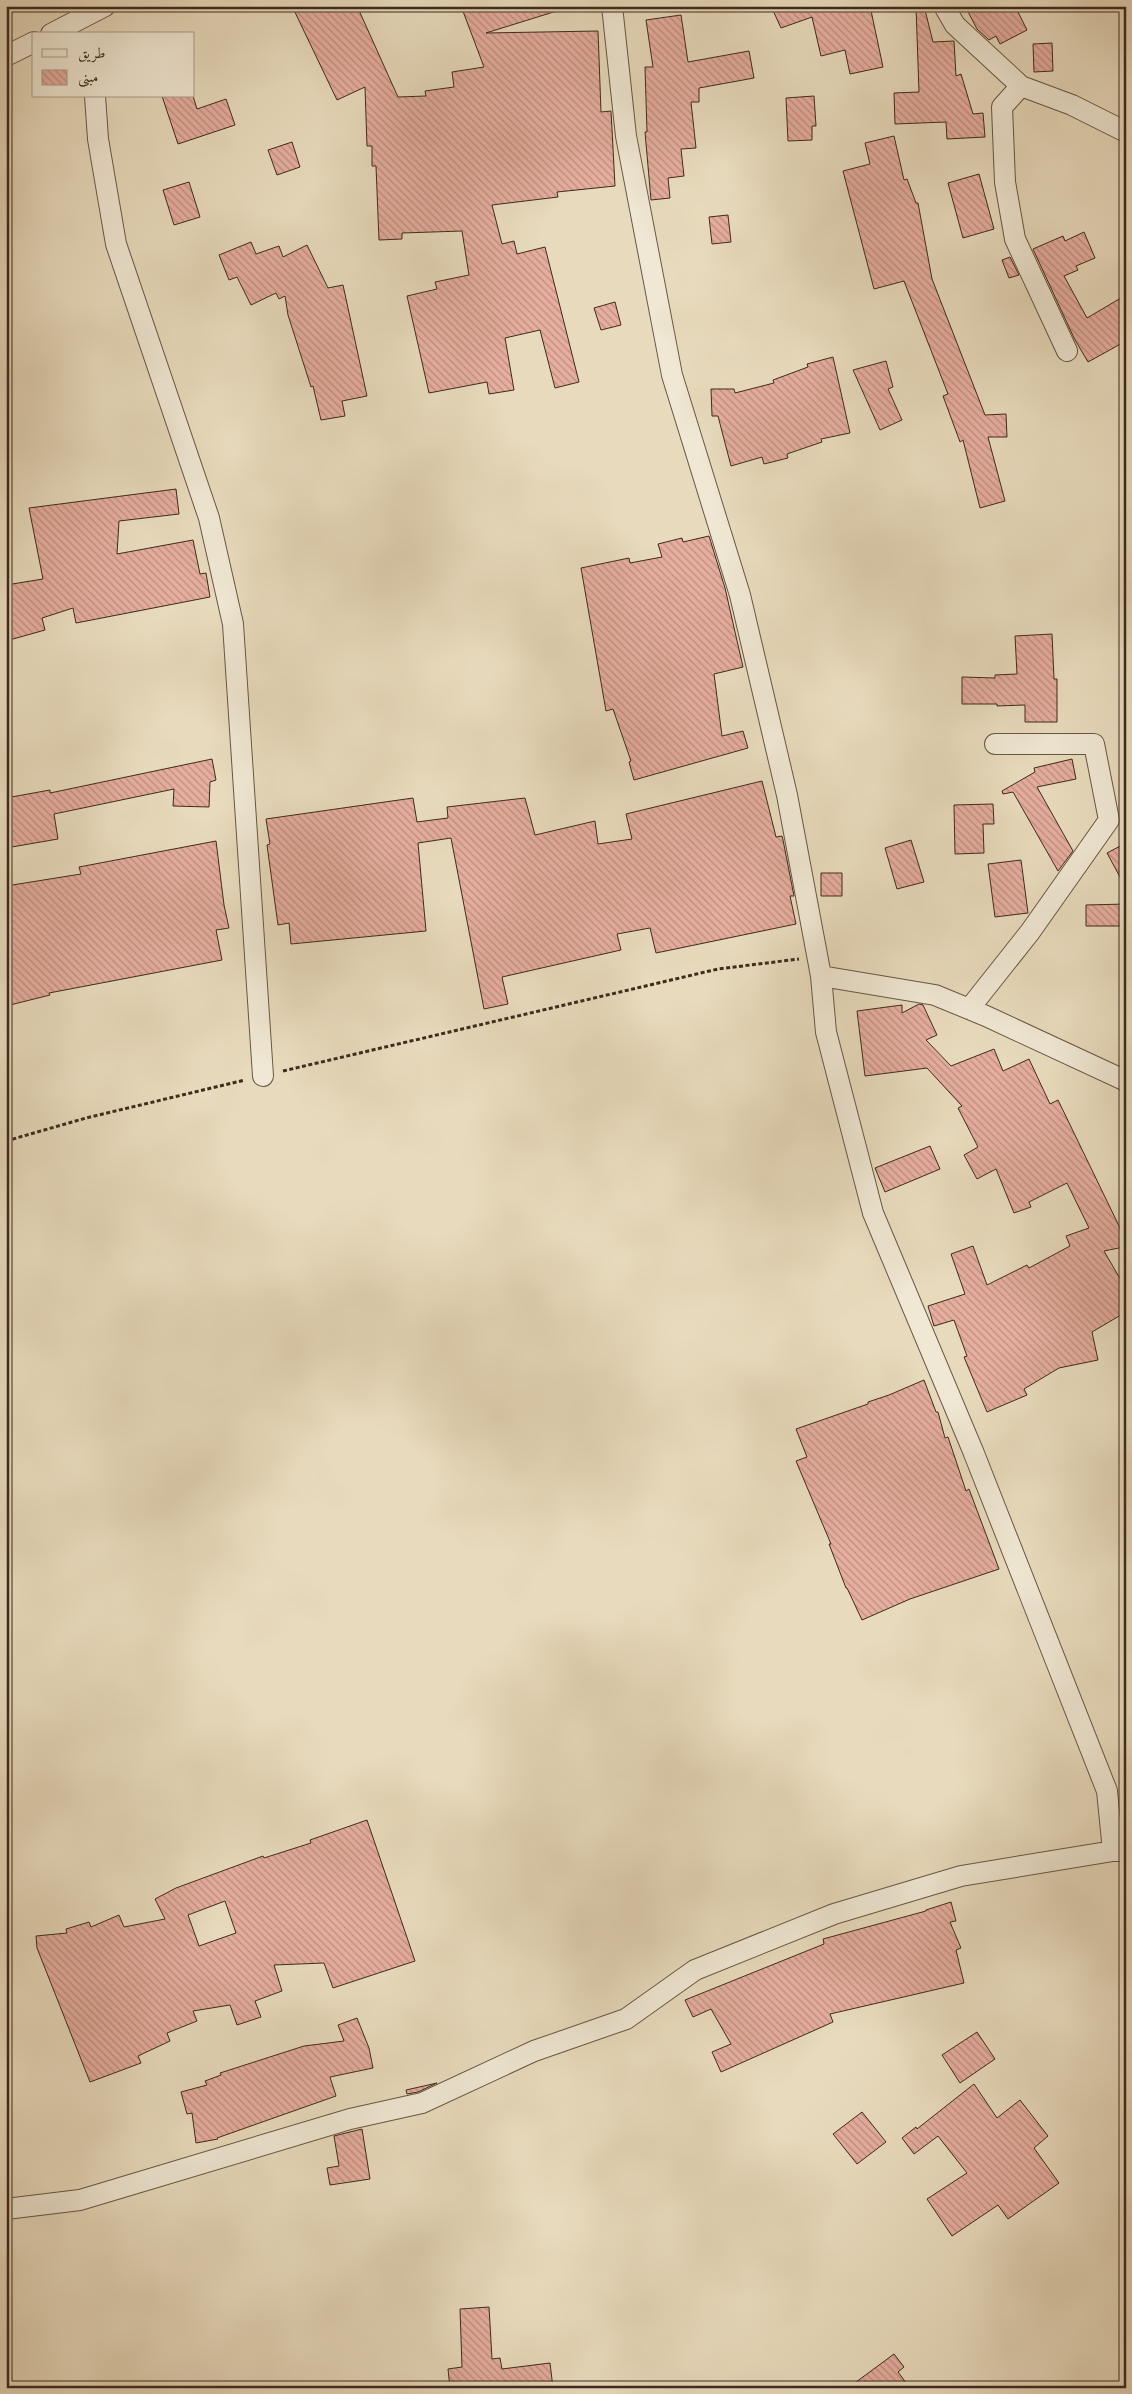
<svg xmlns="http://www.w3.org/2000/svg" width="1132" height="2394" font-family="'IM FELL French Canon',Amiri,serif">
  <style>
    .building { fill: url(#building-back-hatch); stroke: #3e2a1d; fill-rule: evenodd }
    .lines { fill: none; stroke-linecap: round; stroke-linejoin: round }
    .street-casing { stroke: #685645; stroke-width: 22 }
    .path { stroke: #3e2a1d; stroke-width: 3; stroke-dasharray: 4 2.5; stroke-linecap: butt }
    .street { stroke: #f0e8d4; stroke-width: 20 }
  </style>
  <defs>
    <pattern id="building-back-hatch" width="6" height="6" patternUnits="userSpaceOnUse" patternTransform="scale(1.25)"><rect width="6" height="6" fill="#e6ae9f"/><path d="M-1 5l2 2M0 0l6 6M5-1l2 2" fill="none" stroke="#bc8e81"/></pattern>
  </defs>
  <rect width="100%" height="100%" fill="#e8dbbd"/>
  <filter id="stains"><feTurbulence type="fractalNoise" baseFrequency=".004" numOctaves="4"/><feColorMatrix values="0 0 0 0 .2 0 0 0 0 .09 0 0 0 0 .02 0 0 0 .5 -.17"/></filter>
  <radialGradient id="worn" r=".72"><stop offset=".6" stop-color="#630" stop-opacity="0"/><stop offset="1" stop-color="#630" stop-opacity=".3"/></radialGradient>
  <path class="building" d="M292 6H357L398 97 426 96 425 91 454 87 452 72 484 67 461 6H559L560 10 486 33 598 31 601 112 611 111 615 186 557 192 558 197 492 205 502 244 514 241 517 254 545 247 579 382 555 388 540 330 505 338 514 390 489 394 487 382 429 393 407 296 437 289 435 282 469 275 462 231 402 233V239L379 240 376 166H372V146H367L365 87 337 100Z
    M771 6H870L883 67 850 74 845 50 821 56 812 17 781 28Z
    M916 6H924L933 42 954 41 956 76 961 74 973 114 983 113 985 137 947 139 946 122 895 124 894 93 919 92Z
    M965 6H1015L1027 30 1000 44 996 36 989 40 977 29Z
    M681 15 688 62 749 51 754 78 699 88V102H691L696 148 681 149 684 176 668 178 670 198 651 200 645 132H647L645 67H653L646 20Z
    M1052 43 1053 71 1034 72 1033 44Z
    M162 96H193L197 109 226 99 235 125 178 144Z
    M814 96 816 126H812V140L788 141 786 98Z
    M894 136 904 180 907 179 916 203H918L932 279 985 415 1006 414 1007 437H988L1005 501 980 508 963 440 960 442 943 396 948 394 904 281 874 289 843 171 870 164 865 143Z
    M292 142 300 167 277 175 268 150Z
    M979 174 994 229 963 238 948 183Z
    M189 182 200 217 174 225 163 190Z
    M728 215 731 242 712 244 709 217Z
    M1084 232 1095 258 1076 266 1078 270 1064 276 1087 318 1126 295V341L1088 362 1074 338 1033 249 1063 236 1065 241Z
    M251 242 256 254 279 246 283 257 307 245 328 288 343 285 367 396 342 401 345 416 321 420 313 386 311 387 288 315 285 296 279 299 276 293 251 305 237 277 229 280 219 255Z
    M1010 257 1019 275 1009 278 1002 260Z
    M615 302 621 325 601 330 594 308Z
    M833 357 850 433 821 439 822 442 787 454 788 458 764 464 762 457 731 466 718 416H712L711 389H734L735 393 774 383 773 380 808 367 807 364Z
    M886 361 893 387 888 389 902 420 880 430 853 370Z
    M176 489 179 514 119 521 117 554 193 540 200 574 206 573 210 597 76 623 73 608 42 618 45 630 6 641V585L43 579 29 508Z
    M709 536 725 588 743 667 714 674 722 736 743 731 748 748 634 780 629 762 631 761 613 709 606 711 581 568 629 558 630 563 662 557 658 544 682 538 683 542Z
    M1052 634 1054 679H1057V722H1025V705L997 706V704H962V677L995 678V675L1017 674 1015 636Z
    M212 759 216 780 210 782 209 807 173 806 174 789 54 814 58 839 6 848V798L50 790V793Z
    M1072 759 1076 779 1037 787 1073 851 1058 871 1013 792 1003 794 1002 791 1035 772 1034 768Z
    M762 781 776 837 782 836 783 840 794 896H790L796 924 656 953 650 928 617 934 621 950 502 977 508 1004 484 1009 451 838 418 843 426 931 291 944 289 923 278 925 267 845 270 844 266 819 413 798 417 822 448 818 447 807 525 798 535 835 595 821 598 844 632 839 626 814Z
    M993 804 994 824H983L984 853 955 854 954 805Z
    M911 840 924 882 897 889 885 848Z
    M216 841 224 905 229 928 216 930 222 960 49 993 50 995 6 1006V886L81 874 79 867Z
    M1126 843V888L1107 853Z
    M1021 860 1028 913 995 917 988 864Z
    M821 873H842V896H821Z
    M1126 904V926H1086V905Z
    M919 1004 923 1005 937 1035 926 1040 951 1066 994 1049 1003 1071 1029 1059 1050 1104 1058 1100 1120 1228 1124 1247 1104 1251 1126 1289V1312L1092 1332 1098 1360 1059 1368 1024 1389 1027 1395 987 1412 964 1357 967 1356 954 1320 934 1326 928 1306 965 1294 951 1254 973 1246 987 1285 1027 1265 1029 1268 1070 1246 1066 1236 1089 1228 1067 1183 1029 1202 1031 1207 1014 1213 996 1169 977 1179 964 1155 978 1147 958 1108 962 1106 927 1068 865 1076 857 1011 902 1005V1013Z
    M930 1146 940 1169 885 1192 875 1168Z
    M924 1380 936 1412H938L945 1438 948 1437 966 1491 969 1489 999 1569 910 1599 862 1620 847 1588H846L829 1544H831L796 1461 807 1457 796 1429 868 1404V1402L889 1395Z
    M367 1820 415 1961 333 1988 324 1963 274 1965 282 1991 255 2001 261 2017 237 2025 230 2005 193 2011 197 2021 167 2033 170 2041 138 2056 141 2063 90 2082 37 1948 36 1936 67 1933 66 1929 89 1922 91 1927 119 1915 124 1927 165 1919 155 1899 176 1888 263 1856 264 1858 311 1843 310 1840ZM225 1901 236 1933 199 1946 188 1915Z
    M951 1902 956 1921 950 1922 961 1948 956 1950 964 1983 830 2014 833 2022 721 2072 712 2052 731 2044 711 2009 693 2017 685 2000 824 1944 823 1939 926 1911V1910Z
    M357 2018 369 2048 373 2068 330 2077 336 2096 217 2138 218 2139 196 2143 192 2113 187 2114 181 2092 207 2085 205 2081 221 2075 220 2073 304 2046 344 2041 338 2025Z
    M977 2032 995 2059 960 2083 942 2055Z
    M437 2083 418 2092 407 2094 406 2090Z
    M974 2084 997 2118 1020 2100 1048 2136 1034 2148 1059 2183 1008 2219 998 2205 952 2236 927 2199 967 2173 938 2136 914 2154 902 2138 916 2127 917 2129Z
    M862 2112 886 2142 857 2164 833 2134Z
    M362 2129 370 2179 330 2185 327 2168 339 2166 334 2136Z
    M489 2307 492 2359 500 2358 502 2369 550 2363 553 2388H450L448 2369 462 2367 460 2309Z
    M894 2354 904 2367 898 2372 910 2388H848Z"/>
  <g class="lines">
    <g class="street-casing">
      <path id="street" d="M612 6 626 136 672 375 740 595 787 795 821 976 826 1032 873 1213 973 1451 1107 1791 1113 1851
        M944 6 955 25 1021 86 1072 105 1126 132
        M51 34 105 6
        M6 56 34 42
        M1021 86 1002 107 1005 182 1015 239 1067 351
        M95 96 98 139 116 244 209 518 233 624 263 1076
        M821 976 935 995 986 1016 1126 1081
        M969 1009 1030 932 1109 820 1094 744H995
        M6 2209 80 2200 350 2119 422 2103 534 2051 626 2019 695 1970 834 1914 961 1876 1113 1851H1126"/>
    </g>
    <path class="path" d="M283 1071 718 969 799 959
      M6 1141 86 1118 245 1080"/>
    <use href="#street" class="street"/>
  </g>
  <rect width="1132" height="2394" fill="none" stroke="#e8dbbd" stroke-width="25"/>
  <rect x="8" y="8" width="1117" height="2379" fill="none" stroke="#3e2a1d" stroke-width="2.5"/>
  <rect x="12" y="12" width="1107" height="2369" fill="none" stroke="#3e2a1d"/>
  <rect x="32" y="32" width="162" height="65" fill="#f0e8d4" stroke="#a99c8b"/>
  <rect x="42" y="49" width="25" height="8" fill="#f0e8d4" stroke="#a99c8b"/>
  <text x="78" y="58" font-size="15" fill="#3e2a1d">طريق</text>
  <rect x="42" y="70" width="25" height="15" fill="url(#building-back-hatch)" stroke="#a99c8b"/>
  <text x="78" y="82" font-size="15" fill="#3e2a1d">مبنى</text>
  <rect width="100%" height="100%" filter="url(#stains)"/>
  <rect width="100%" height="100%" fill="url(#worn)"/>
</svg>
